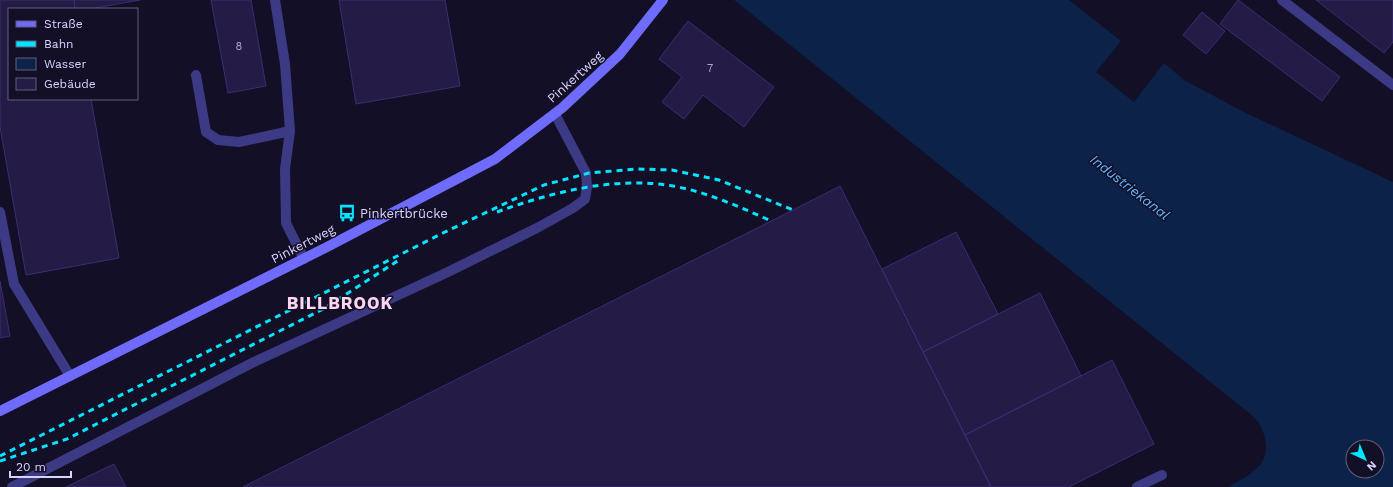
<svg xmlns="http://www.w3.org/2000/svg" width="1393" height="487" font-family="'Work Sans',sans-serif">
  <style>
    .water { fill: #0c2248; fill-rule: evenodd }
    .building { fill: #241b47; stroke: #3b2d73 }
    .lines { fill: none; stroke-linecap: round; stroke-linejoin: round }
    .lane { stroke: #3d3a85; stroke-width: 10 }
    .secondary { stroke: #6f6bff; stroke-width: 10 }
    .rail { stroke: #00e5ff; stroke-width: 3; stroke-dasharray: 6 5; stroke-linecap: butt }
    .labels { text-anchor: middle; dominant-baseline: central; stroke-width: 3; stroke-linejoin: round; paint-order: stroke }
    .number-label { font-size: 11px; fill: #aca6d1 }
    .street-label { font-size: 13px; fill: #d9d4ff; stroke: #130f26 }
    .poi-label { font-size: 13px; fill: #d9d4ff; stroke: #130f26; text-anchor: start }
    .water-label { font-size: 14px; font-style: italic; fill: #62b6ff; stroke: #130f26 }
    .district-label { font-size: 17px; font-weight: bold; letter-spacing: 1px; fill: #ffd6f0; stroke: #130f26 }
  </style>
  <rect width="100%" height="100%" fill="#130f26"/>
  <path class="water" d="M734 0H1069L1121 41 1096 72 1134 102 1164 63 1184 80 1244 112 1393 182V487H1228C1238 481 1251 475 1259 466 1272 452 1265 429 1254 417ZM1353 447H1377V471H1353Z"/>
  <path class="building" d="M0 0H74L75 9H9V99H91L119 258 26 275 0 127Z
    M74 0H140L90 9H75Z
    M211 0H251L266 86 228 93Z
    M339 0H445L460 86 356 104Z
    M1238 0 1340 77 1322 101 1220 24Z
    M1316 0H1393V42L1384 53Z
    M1202 12 1225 31 1206 54 1183 35Z
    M688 21 774 87 744 127 703 95 684 119 662 102 682 77 659 59Z
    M840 186 991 487H243L793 210Z
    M956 232 998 314 923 352 882 269Z
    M0 281 10 336 0 338Z
    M1040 293 1081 376 965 435 923 352Z
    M1112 360 1154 444 1069 487H991L965 435Z
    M114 464 126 487H66Z"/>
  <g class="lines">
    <path class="lane" d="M275 0 285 64 290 131 285 169 286 223 304 259
      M1282 0 1393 85
      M196 75 206 132 218 140 239 142 290 131
      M0 212 14 284 70 376
      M12 487 254 362 448 272 537 228 573 208 585 199 587 187 586 173 555 114
      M1137 487 1162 475"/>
    <path class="secondary" d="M0 411 327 247 495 159 562 108 620 54 663 0"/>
    <path class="rail" d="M497 212C552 192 615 176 673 186 707 192 740 207 771 221
      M0 456 445 232 544 185 589 173 637 169 672 170 719 180 793 210
      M0 461 67 439 325 308 399 260"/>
  </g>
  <defs>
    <g id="bus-bare" transform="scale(1.38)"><path d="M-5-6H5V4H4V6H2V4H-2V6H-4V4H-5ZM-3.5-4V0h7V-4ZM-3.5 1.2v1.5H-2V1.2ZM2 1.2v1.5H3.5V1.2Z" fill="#00e5ff" stroke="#130f26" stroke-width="2.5" paint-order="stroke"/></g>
  </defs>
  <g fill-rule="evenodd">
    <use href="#bus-bare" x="347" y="213"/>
  </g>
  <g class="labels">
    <g class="number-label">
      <text x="239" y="46">8</text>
      <text x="710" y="68">7</text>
    </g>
    <g class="street-label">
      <text transform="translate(575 77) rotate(-42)">Pinkertweg</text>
      <text transform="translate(303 244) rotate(-27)">Pinkertweg</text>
    </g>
    <g class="poi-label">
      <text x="360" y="213">Pinkertbrücke</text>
    </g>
    <g class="water-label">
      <text transform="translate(1130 187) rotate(38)">Industriekanal</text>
    </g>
    <g class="district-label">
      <text x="340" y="303">BILLBROOK</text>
    </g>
  </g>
  <rect x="8" y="8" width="130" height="92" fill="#130f26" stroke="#625e7d"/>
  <rect x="16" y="21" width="20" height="6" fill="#6f6bff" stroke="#625e7d"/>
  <text x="44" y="28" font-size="12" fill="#d9d4ff">Straße</text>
  <rect x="16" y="41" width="20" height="6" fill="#00e5ff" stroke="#625e7d"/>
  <text x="44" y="48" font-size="12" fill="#d9d4ff">Bahn</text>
  <rect x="16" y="58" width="20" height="12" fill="#0c2248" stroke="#625e7d"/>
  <text x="44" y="68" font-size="12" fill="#d9d4ff">Wasser</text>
  <rect x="16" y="78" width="20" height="12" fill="#241b47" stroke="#625e7d"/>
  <text x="44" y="88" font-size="12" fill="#d9d4ff">Gebäude</text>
  <g transform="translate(1365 459) rotate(136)"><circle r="19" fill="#130f26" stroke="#625e7d"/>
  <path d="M0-3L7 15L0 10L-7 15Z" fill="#00e5ff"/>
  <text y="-6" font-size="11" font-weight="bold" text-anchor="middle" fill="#d9d4ff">N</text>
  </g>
  <path d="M10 471v6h61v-6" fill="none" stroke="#d9d4ff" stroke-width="2"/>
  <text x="16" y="471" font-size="12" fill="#d9d4ff" stroke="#130f26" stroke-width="3" paint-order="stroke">20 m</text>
</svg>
